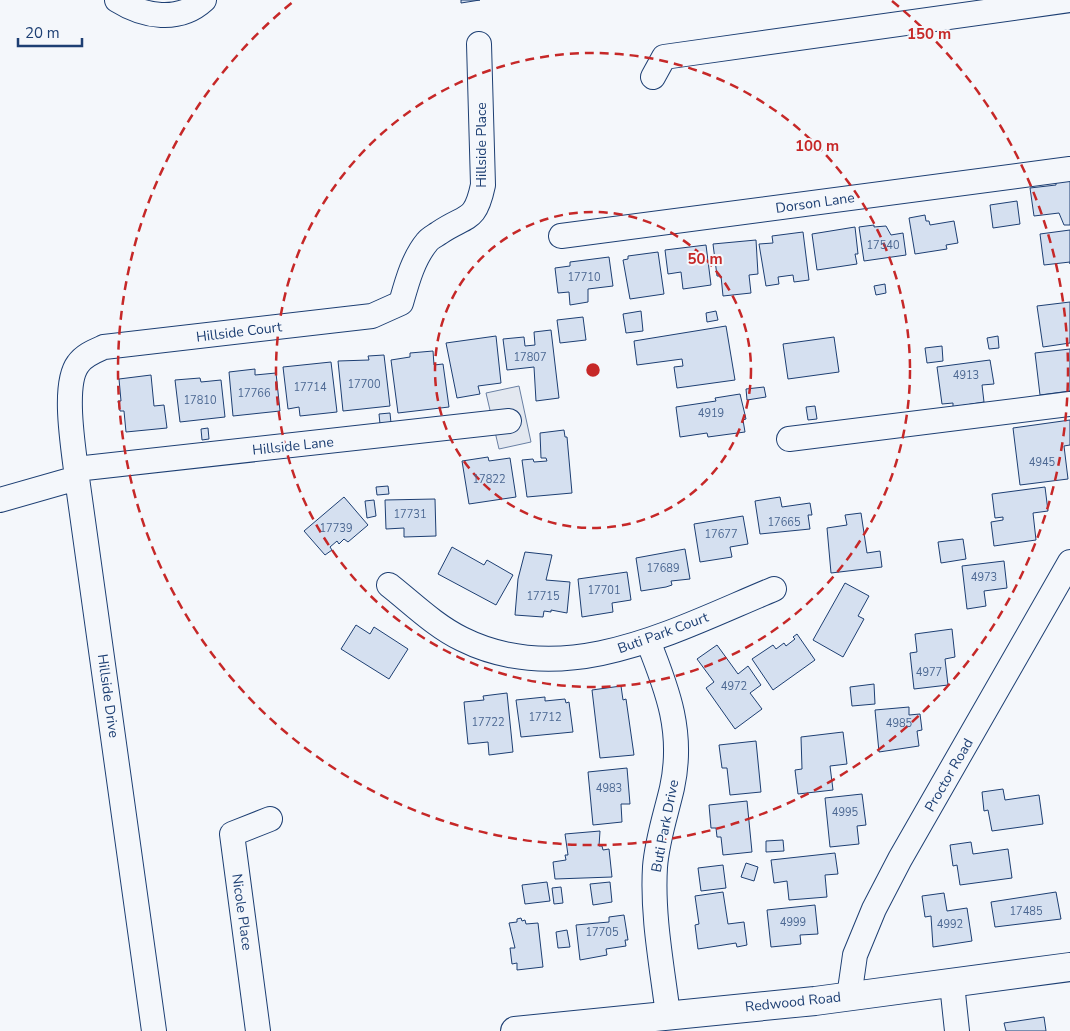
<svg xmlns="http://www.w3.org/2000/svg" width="1070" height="1031" font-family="'Nunito Sans',sans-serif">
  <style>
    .parking { fill: #e3e8f0; stroke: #687fa3 }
    .building { fill: #d5e0f0; stroke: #1d3f73 }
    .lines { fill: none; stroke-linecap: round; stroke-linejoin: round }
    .minor-casing { stroke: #1d3f73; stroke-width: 26 }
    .major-casing { stroke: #1d3f73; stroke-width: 30 }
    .minor { stroke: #f4f7fb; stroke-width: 24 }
    .major { stroke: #f4f7fb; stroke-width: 28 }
    .ring { fill: none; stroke: #c62828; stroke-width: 2.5; stroke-dasharray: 9 6 }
    .labels { text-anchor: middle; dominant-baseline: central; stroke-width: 4; stroke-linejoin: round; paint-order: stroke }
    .number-label { font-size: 11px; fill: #4b6792 }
    .street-label { font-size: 14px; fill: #1d3f73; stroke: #f4f7fb }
    .centre { fill: #c62828; stroke: #f4f7fb; stroke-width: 2.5 }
    .ring-label { font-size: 15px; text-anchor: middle; font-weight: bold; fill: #c62828; stroke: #f4f7fb; stroke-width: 4; stroke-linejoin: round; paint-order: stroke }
  </style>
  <rect width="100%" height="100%" fill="#f4f7fb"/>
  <path class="parking" d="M519 386 531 442 499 449 486 393Z"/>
  <path class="building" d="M461 0H480L461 3Z
    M1070 179V225H1064L1059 213 1034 216 1030 188 1056 185V181Z
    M1017 201 1020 224 993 228 990 205Z
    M925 215 926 221H929L930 225 954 221 958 243 946 245 947 249 915 254 909 218Z
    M874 225V227L886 226 891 235 903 233 906 255 864 261 859 227Z
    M855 227 858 254H855L857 264 817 270 812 234Z
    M1070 230V264V262L1044 265 1040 234Z
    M803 232 809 280 794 282 793 275 778 277 779 284 766 286 759 244 773 243 772 236Z
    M756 240 758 274 749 275 751 293 723 296 721 276H717L713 244Z
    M706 245 711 285 683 289 681 272 668 274 665 250Z
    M658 252 664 294 630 299 623 260 628 259V256Z
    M609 257 613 286 588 289V302L570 305 569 292 558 293 555 268 570 266V262Z
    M885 284 886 293 876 295 874 286Z
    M1070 302V343L1043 347 1037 306Z
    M641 311 643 331 626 333 623 314Z
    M716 311 718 320 707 322 706 313Z
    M583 317 586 340 560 343 557 320Z
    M726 326 735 380 677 388 674 367 683 366 682 359 637 365 634 341Z
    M551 330 559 398 536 401 534 367 507 370 503 339 524 337 525 346 535 345 534 332Z
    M496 336 501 383 478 386 480 394 457 398 446 343Z
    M998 336 999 348 989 349 987 338Z
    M834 337 839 372 788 379 783 344Z
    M942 346 943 361 927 363 925 348Z
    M1070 349V391L1040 395 1035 353Z
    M433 351 434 365 443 364 449 407 398 413 391 360 410 357V353Z
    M384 355 390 406 343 411 338 361 369 360 368 356Z
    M990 360 994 384 982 385 984 402 953 407V403L942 404 937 367Z
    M331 362 337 412 300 416 299 407 288 409 283 367Z
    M255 369V375L276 373 280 411 233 416 229 372Z
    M151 375 154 406 164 405 167 428 126 432 124 411H120L118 401H121L119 379Z
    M200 378 201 382 221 380 225 417 180 422 175 380Z
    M764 387 766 397 747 400 746 389Z
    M740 394 746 419 743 420 745 432 708 437 707 433 680 437 676 407 716 401 715 398Z
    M815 406 817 419 808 420 806 407Z
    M390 413 391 423 380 424 379 414Z
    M1070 420V445L1064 446 1068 479 1020 485 1013 428Z
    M208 428 209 439 202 440 201 429Z
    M564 430 565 437H567L572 493 527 497 522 460 533 459 534 462 547 461 546 458H541L540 433Z
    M488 457 489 461 510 458 516 497 469 504 462 461Z
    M388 486 389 494 377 495 376 487Z
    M1045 487 1048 511 1033 513 1036 540 994 546 991 522 1003 520V517L995 518 992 494Z
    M344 497 368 525 348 542 344 539 339 544 337 541 330 547 332 550 325 555 304 531Z
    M780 497 782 507 810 503 812 515H808L810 529 760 534 755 501Z
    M435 499 436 536 404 537V528L386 529 385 500Z
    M374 500 376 516 367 518 365 501Z
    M861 513 867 553 880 551 882 567 831 573 827 528 847 525 845 515Z
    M743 516 748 544 730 547 732 557 700 562 694 524Z
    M963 539 966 559 941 563 938 542Z
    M452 547 484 565 487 560 513 575 496 605 438 574Z
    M685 549 690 579 671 581 672 585 666 587 641 591 636 558Z
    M525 552 552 555 546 580 570 582 567 613 551 610V612L544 611 543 617 515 615 518 579Z
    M1004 561 1007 588 984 591 986 606 967 609 962 566Z
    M627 572 631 600 612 603 613 612 582 617 578 579Z
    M845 583 869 596 858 616 864 619 843 657 813 640Z
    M356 625 370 634 374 627 408 649 389 679 341 649Z
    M952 629 955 657 945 659 948 685 914 689 910 653 917 652 915 634Z
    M797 634 815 660 773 690 752 659 773 645 776 649 784 643 786 646 795 639 793 637Z
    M717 645 738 674 748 666 761 685 750 693 762 709 735 729 706 688 714 682 697 659Z
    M874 684 875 704 852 706 850 687Z
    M621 686 623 700 626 699 634 755 600 758 592 690Z
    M507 693 513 752 489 755 488 742 468 744 464 702 484 700 483 696Z
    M545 697V701L565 699 566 703 569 702 573 732 521 737 516 700Z
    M909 707V715L920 714 922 730 917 731 919 746 879 752 875 710Z
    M843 732 847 764 830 766 833 790 798 794 795 770 802 769 801 737Z
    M756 741 761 792 730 795 727 768H722L719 745Z
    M627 768 630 804H621L622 822 593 825 588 772Z
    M1003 789 1005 800 1039 795 1043 824 992 831 988 810 984 811 982 792Z
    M862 794 866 825 857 826 859 844 830 847 825 798Z
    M747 801 752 852 723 855 721 837H717L716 828H711L709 805Z
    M600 831 599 846H602L603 850 609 849 612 877 555 879 553 862 566 860 565 855H568L565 834Z
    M783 840 784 851 766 852V841Z
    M971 842 973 854 1008 849 1012 878 960 885 957 865 953 866 950 845Z
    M835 853 838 874 825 875 827 897 789 900 787 881 774 883 771 860Z
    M746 863 758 867 754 881 741 877Z
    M723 865 726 888 701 891 698 868Z
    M547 882 550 901 525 904 522 885Z
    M610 882 612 902 593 905 590 884Z
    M561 887 563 903 554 904 552 888Z
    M723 892 728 924 744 922 747 945 737 947 736 943 698 949 695 925 699 924 695 896Z
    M1056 892 1061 919 995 927 991 902Z
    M944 893 947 911 967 908 972 941 933 947 931 916 925 917 922 896Z
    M815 905 818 934 800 935 801 944 771 947 767 910Z
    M624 915 628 940H625L626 946 606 949 607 955 580 960 576 925 609 922V917Z
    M521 918 522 921 525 920 526 924 538 923 543 967 517 970V963L512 964 510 948H515L509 923 517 922V919Z
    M567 930 570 947 558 948 556 932Z
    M1044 1017 1046 1031H1006L1004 1023Z"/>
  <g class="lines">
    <g class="minor-casing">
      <path id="minor" d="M117 0C144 17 179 23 204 0
        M653 77 664 57 1070 0
        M561 236 1070 169
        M789 439 1070 404
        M76 469 509 421
        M0 500 77 478
        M389 585C412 603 435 626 462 639 566 691 677 629 774 589
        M648 641C668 691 684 733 672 788 666 814 657 840 655 867 652 916 662 966 668 1015
        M952 984 957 1031
        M849 997 855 955 874 909 900 859 1070 562
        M154 1031 77 478C74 451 62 385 78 364 84 355 95 351 104 347L372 316 401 303C407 282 413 259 427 242 430 238 435 236 439 233 467 214 475 223 483 185L479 44
        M258 1031 232 834 270 819"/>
    </g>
    <g class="major-casing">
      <path id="major" d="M515 1031 815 1001 1070 967"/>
    </g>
    <use href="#minor" class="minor"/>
    <use href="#major" class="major"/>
  </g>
  <g class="ring">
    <circle cx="593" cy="370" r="158"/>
    <circle cx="593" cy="370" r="317"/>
    <path d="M892 1A475 475 0 1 1 294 1"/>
  </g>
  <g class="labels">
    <g class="number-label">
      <text x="883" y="245">17540</text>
      <text x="584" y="277">17710</text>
      <text x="530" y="357">17807</text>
      <text x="966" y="375">4913</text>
      <text x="364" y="384">17700</text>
      <text x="310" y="387">17714</text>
      <text x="254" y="393">17766</text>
      <text x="200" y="400">17810</text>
      <text x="711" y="413">4919</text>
      <text x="1042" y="462">4945</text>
      <text x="489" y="479">17822</text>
      <text x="410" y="514">17731</text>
      <text x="784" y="522">17665</text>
      <text x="336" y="528">17739</text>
      <text x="721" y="534">17677</text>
      <text x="663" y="568">17689</text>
      <text x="984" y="577">4973</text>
      <text x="604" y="590">17701</text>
      <text x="543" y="596">17715</text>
      <text x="929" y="672">4977</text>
      <text x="734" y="686">4972</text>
      <text x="545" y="717">17712</text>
      <text x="488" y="722">17722</text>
      <text x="899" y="723">4985</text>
      <text x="609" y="788">4983</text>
      <text x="845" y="812">4995</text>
      <text x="1026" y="911">17485</text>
      <text x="793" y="922">4999</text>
      <text x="950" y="924">4992</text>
      <text x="602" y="932">17705</text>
    </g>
    <g class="street-label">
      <text transform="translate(481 145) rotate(-90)">Hillside Place</text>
      <text transform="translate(815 203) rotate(-8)">Dorson Lane</text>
      <text transform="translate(239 332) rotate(-7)">Hillside Court</text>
      <text transform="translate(293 446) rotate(-6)">Hillside Lane</text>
      <text transform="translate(663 633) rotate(-20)">Buti Park Court</text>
      <text transform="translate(108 696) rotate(82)">Hillside Drive</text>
      <text transform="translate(949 775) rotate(-60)">Proctor Road</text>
      <text transform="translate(665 826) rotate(-79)">Buti Park Drive</text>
      <text transform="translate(242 912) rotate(82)">Nicole Place</text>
      <text transform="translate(793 1002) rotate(-6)">Redwood Road</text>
    </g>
  </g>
  <circle cx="593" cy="370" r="8" class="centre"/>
  <g class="ring-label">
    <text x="929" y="39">150 m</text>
    <text x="817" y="151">100 m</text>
    <text x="705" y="264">50 m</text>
  </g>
  <path d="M18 38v8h64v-8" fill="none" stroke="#1d3f73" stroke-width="2.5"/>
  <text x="25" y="38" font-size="15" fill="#1d3f73" stroke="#f4f7fb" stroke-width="4" paint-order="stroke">20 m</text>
</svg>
